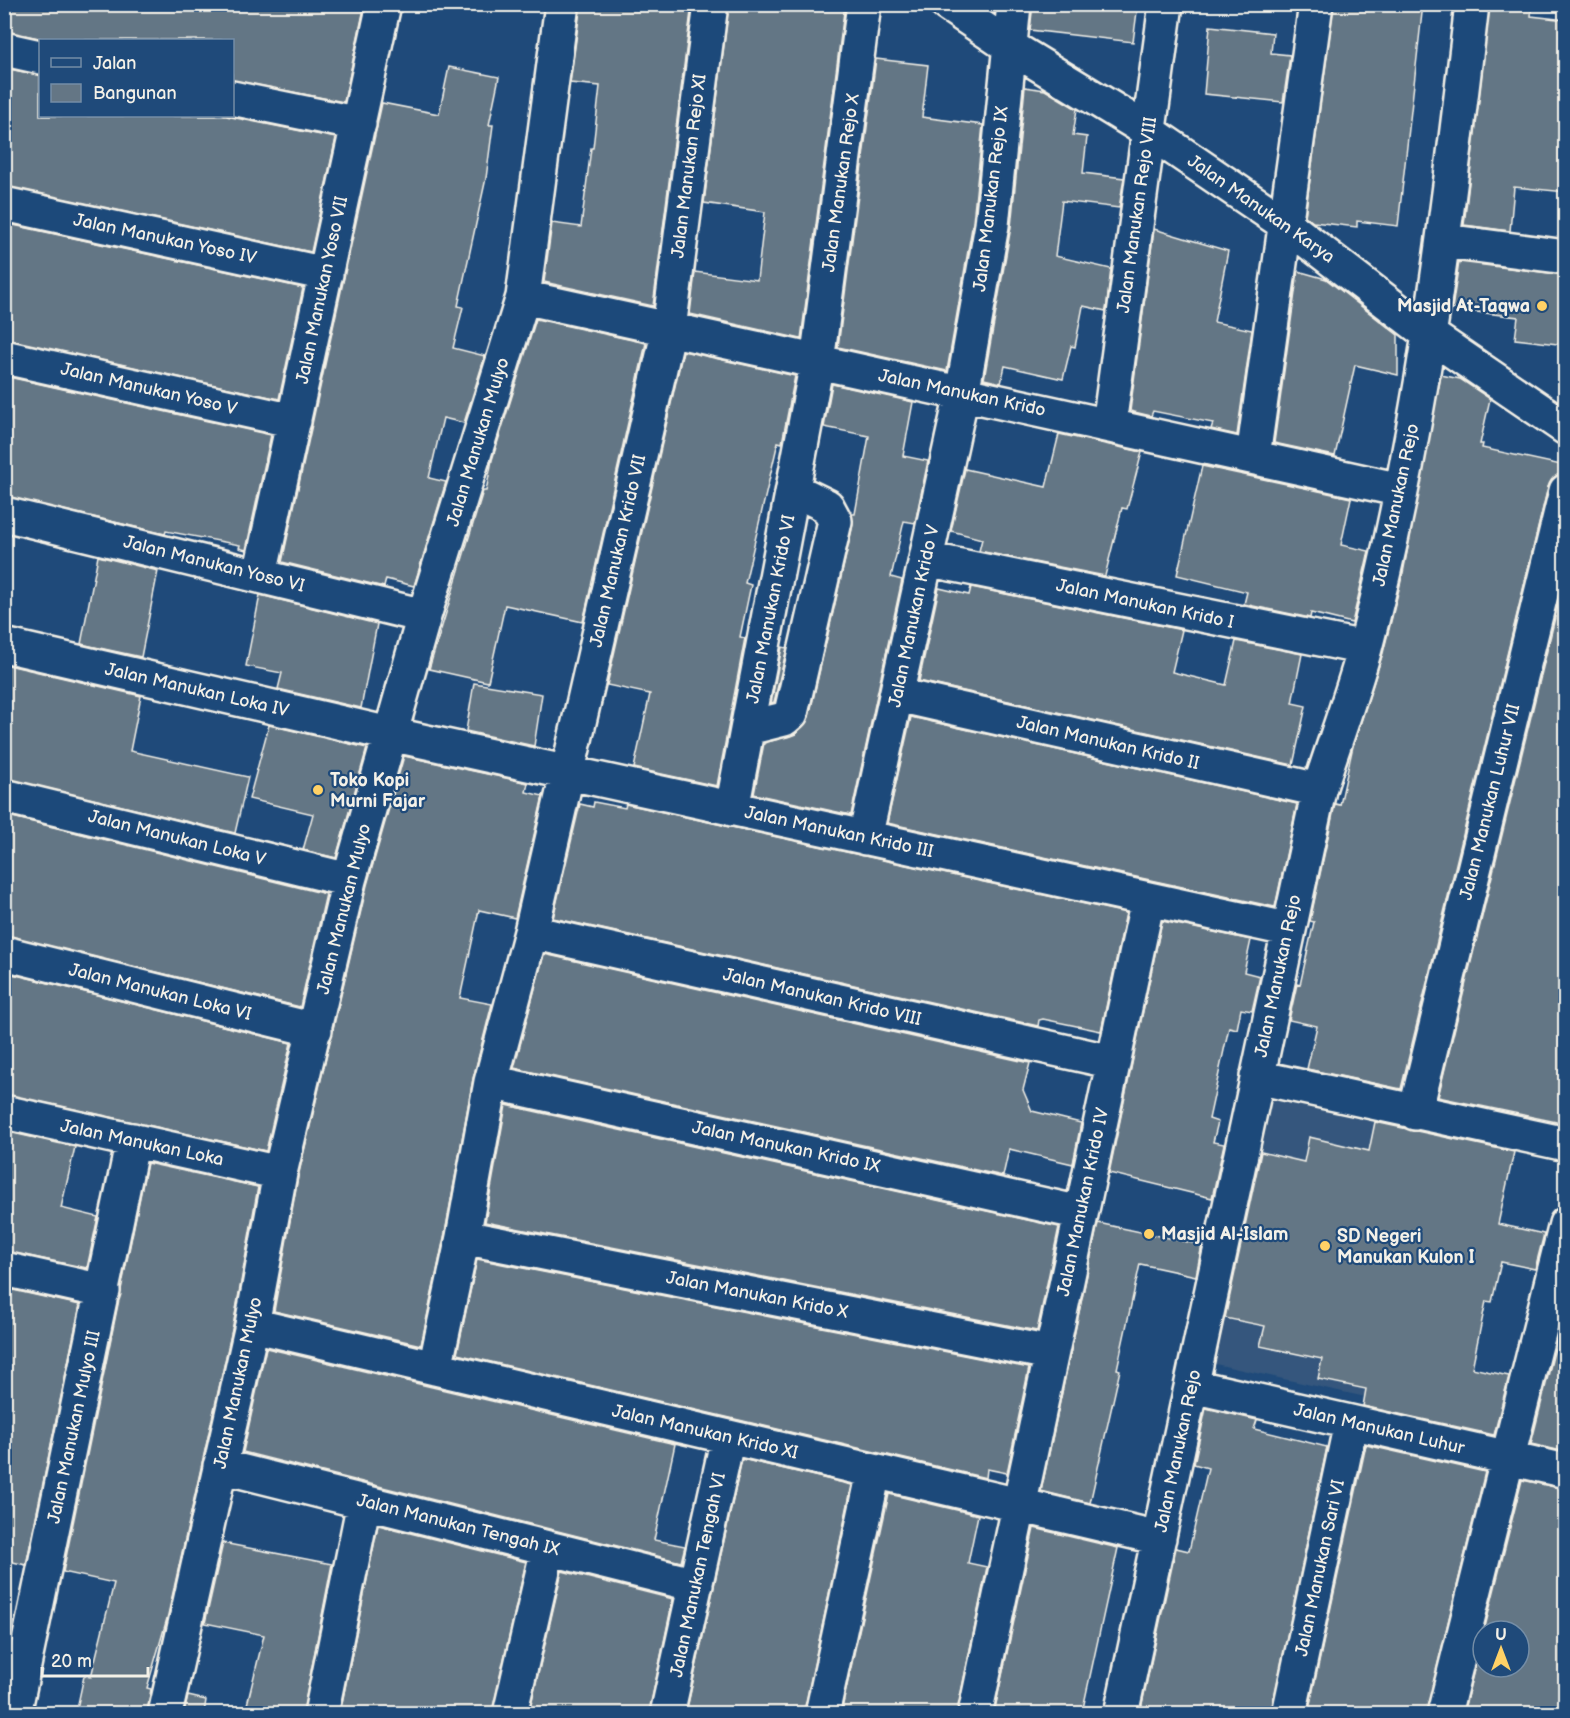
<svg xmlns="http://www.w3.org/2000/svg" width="1570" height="1718" font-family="'Balsamiq Sans',sans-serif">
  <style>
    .built { fill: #34577d }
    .building { fill: #647685; stroke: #f4f1e8; stroke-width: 1.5 }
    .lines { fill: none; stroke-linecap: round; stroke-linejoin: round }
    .street-casing { stroke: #f4f1e8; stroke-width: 38 }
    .street { stroke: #1f4a7a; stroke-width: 33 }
    .poi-dot { fill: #ffd166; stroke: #1f4a7a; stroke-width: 2 }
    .labels { text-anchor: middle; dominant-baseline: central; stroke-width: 4.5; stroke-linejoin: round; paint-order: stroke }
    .street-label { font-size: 18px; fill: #f4f1e8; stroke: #1f4a7a }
    .poi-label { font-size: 18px; font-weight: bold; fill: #f4f1e8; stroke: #1f4a7a; text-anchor: start }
  </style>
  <rect width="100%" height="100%" fill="#1f4a7a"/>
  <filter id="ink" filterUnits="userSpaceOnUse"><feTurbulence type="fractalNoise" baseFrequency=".0167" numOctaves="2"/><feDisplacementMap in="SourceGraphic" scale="12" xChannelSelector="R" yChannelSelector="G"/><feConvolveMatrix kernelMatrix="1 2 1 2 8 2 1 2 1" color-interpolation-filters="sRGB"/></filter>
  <g filter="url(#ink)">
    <path class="built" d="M1265 1090 1445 1130 1384 1401 1206 1362Z"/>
    <path class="building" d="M4 4H365L344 102 232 80V40H48L4 31Z
      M581 4H692L653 306 544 282 552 223 581 227 591 148H593L600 86 570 83Z
      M729 4H845L801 339 690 314 695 272 757 280 765 212 704 203Z
      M1033 4H1138L1133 42 1030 30Z
      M1334 4H1423L1398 226 1357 221V227L1313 222 1305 216Z
      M1490 4H1532L1531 16 1566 20V192L1514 187 1510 231 1464 225Z
      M1210 26 1273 33 1271 53 1290 55 1283 102 1204 94Z
      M876 59 928 65 922 117 983 125 973 222 947 371 838 347Z
      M449 67 499 77 489 125H493L486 178 458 306 463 307 453 348 485 356 464 423 443 418 429 478 446 482 414 586 386 579 384 587 282 562 382 103 439 114Z
      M4 68 40 75V116H226L336 138 311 252 4 186Z
      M1025 87 1045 90 1077 109 1073 135 1087 137 1083 173 1124 178 1119 208 1062 201 1055 256 1111 269 1106 311 1083 306 1075 347 1071 346 1063 379 1005 366 1001 383 984 379 1011 227Z
      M4 223 303 288 279 399 4 339Z
      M1154 229 1228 251 1214 322 1252 330 1237 435 1211 429 1213 423 1153 411 1151 416 1130 411Z
      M1459 262 1566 275V345L1515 339 1518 317 1452 309Z
      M1298 271 1326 279 1398 335V375L1355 365 1335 456 1274 443Z
      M536 319 646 343 583 622 505 605 488 682 429 669 483 491H486L492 460Z
      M683 351 795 376 782 443 778 442 745 583 751 585 740 637 745 638 717 786 634 768 650 694 607 685Z
      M1441 375 1460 379 1490 399 1480 444H1483L1482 448 1566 466V473L1553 478 1548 487 1401 1089 1307 1069 1317 1026 1289 1020 1297 984 1300 985 1314 922 1310 921 1335 804 1340 805 1353 746 1383 653 1403 573Z
      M4 376 271 435 246 550 239 548 240 545 166 531 165 534 4 496Z
      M832 384 913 402 903 456 928 461 915 523 904 521 891 577 902 580 851 815 754 794 764 743 796 734 809 717 853 525 852 514H855L869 436 824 427Z
      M1059 434 1142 452 1127 509 1122 508 1105 576 979 551 982 539 951 531 965 469 1046 487Z
      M1202 466 1351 498 1341 545 1369 551 1352 623 1311 613 1310 618 1244 604 1247 592 1177 575Z
      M98 556 158 571 141 657 81 644Z
      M1566 573V1124L1438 1097Z
      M971 587 1182 630 1172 672 1226 685 1236 641 1302 654 1292 703 1306 706 1293 765 919 681 939 588 969 595Z
      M260 595 377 624 361 708 278 689 282 673 246 666Z
      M782 647 787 648 774 702 771 703Z
      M4 664 141 696 130 751 248 777 235 833 4 778Z
      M474 683 542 694 534 746 466 731Z
      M911 717 1297 804 1275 907 887 823Z
      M269 725 367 748 336 858 303 850 313 814 249 799Z
      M404 756 528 783 526 792 543 796 515 918 479 910 460 998 492 1004 473 1079 445 1233 421 1345 274 1311 298 1177 367 885Z
      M594 802 625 808 626 804 1126 913 1101 1031 1043 1019 1039 1020 1038 1026 553 918 580 804 593 807Z
      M4 815 326 894 300 1007 4 935Z
      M1162 921 1251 940 1244 972 1260 976 1252 1011 1241 1009 1237 1029 1229 1027 1209 1119 1218 1122 1213 1142 1224 1144 1212 1198 1109 1173Z
      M544 954 1030 1063 1023 1090 1032 1111 1081 1123 1073 1164 1009 1149 1003 1176 514 1068Z
      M4 972 291 1043 266 1151 4 1094Z
      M506 1105 1059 1227 1037 1331 485 1222Z
      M1375 1122 1514 1152 1498 1224 1544 1234 1535 1269 1501 1262 1492 1302 1486 1301 1472 1368 1509 1376 1494 1435 1363 1406 1366 1389 1318 1379 1322 1359 1260 1346 1265 1326 1225 1318 1261 1152 1304 1162 1309 1137 1369 1151Z
      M4 1131 75 1147 61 1208 98 1217 87 1268 4 1251Z
      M147 1163 258 1187 234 1321 168 1615 147 1688 151 1689 147 1713H76L84 1676 91 1677 114 1583 63 1572Z
      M1098 1223 1202 1245 1196 1276 1140 1264 1117 1369 1120 1370 1090 1503 1041 1491Z
      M477 1259 1029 1368 1007 1473 987 1469 986 1478 457 1354Z
      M4 1288 80 1305 26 1565 4 1560Z
      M1566 1304V1452L1531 1444Z
      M266 1348 675 1444 654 1540 685 1546 681 1562 243 1452Z
      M1206 1408 1257 1420 1254 1429 1327 1447 1271 1713H1140L1176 1548 1189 1551 1208 1468 1194 1464Z
      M1366 1445 1485 1472 1426 1713H1308Z
      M742 1459 852 1485 804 1713H686Z
      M1522 1480 1566 1489V1713H1463L1483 1635V1667H1519V1631H1484Z
      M889 1494 978 1515 968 1563 987 1567 957 1713H841Z
      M378 1525 526 1562 492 1713H340Z
      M1034 1528 1118 1548 1082 1713H994Z
      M223 1543 332 1564 303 1713H245L264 1635 205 1623Z
      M562 1571 673 1599 649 1713H529Z
      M188 1696 206 1700 204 1713H184Z"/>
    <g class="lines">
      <g class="street-casing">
        <path id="street" d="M947 4 1009 46 1147 130 1284 223 1431 336 1566 428
          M4 49 40 57
          M232 98 359 124
          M4 204 326 274
          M1445 241 1566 257
          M523 297 1401 490
          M4 357 294 421
          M1109 425 1166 4
          M1253 457 1316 4
          M4 514 424 616
          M926 559 1365 648
          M260 575 384 4
          M4 645 390 734 1287 929
          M897 695 1319 790
          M748 728 784 719 791 713 835 521 827 506 794 490
          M4 796 349 880
          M732 809 817 362 864 4
          M865 838 962 394 992 225 1014 4
          M531 932 1113 1062
          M4 953 315 1030
          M1257 1077 1566 1144
          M491 1082 1081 1213
          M4 1112 280 1173
          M1415 1113 1566 491
          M463 1237 1050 1353
          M4 1269 103 1291
          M252 1325 1159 1538
          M435 1368 463 1237 491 1082 531 932 669 329 711 4
          M1192 1386 1566 1471
          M220 1466 696 1585
          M14 1714 133 1140
          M165 1714 252 1325 280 1173 349 880 424 616 523 297 562 4
          M321 1714 364 1502
          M510 1714 548 1548
          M667 1714 728 1437
          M822 1714 874 1472
          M975 1714 1148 899
          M1121 1714 1319 790C1334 743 1352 695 1365 648 1421 436 1447 221 1472 4
          M1289 1714 1351 1423
          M1444 1714 1566 1224"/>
      </g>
      <use href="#street" class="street"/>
    </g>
  </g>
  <g class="poi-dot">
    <circle cx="1542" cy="306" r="6"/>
    <circle cx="318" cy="790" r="6"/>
    <circle cx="1149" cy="1234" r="6"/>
    <circle cx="1325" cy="1246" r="6"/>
  </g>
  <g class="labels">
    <g class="street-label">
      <text transform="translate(689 166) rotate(-83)">Jalan Manukan Rejo XI</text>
      <text transform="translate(841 183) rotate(-82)">Jalan Manukan Rejo X</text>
      <text transform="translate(991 199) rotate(-83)">Jalan Manukan Rejo IX</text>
      <text transform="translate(1261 209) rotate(35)">Jalan Manukan Karya</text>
      <text transform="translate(1137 215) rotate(-82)">Jalan Manukan Rejo VIII</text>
      <text transform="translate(165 239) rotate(12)">Jalan Manukan Yoso IV</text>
      <text transform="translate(322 290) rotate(-78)">Jalan Manukan Yoso VII</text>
      <text transform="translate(149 389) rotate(13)">Jalan Manukan Yoso V</text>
      <text transform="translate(962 393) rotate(12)">Jalan Manukan Krido</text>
      <text transform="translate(478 442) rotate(-73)">Jalan Manukan Mulyo</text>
      <text transform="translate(1396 505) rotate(-78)">Jalan Manukan Rejo</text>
      <text transform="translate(618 551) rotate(-77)">Jalan Manukan Krido VII</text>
      <text transform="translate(214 564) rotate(14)">Jalan Manukan Yoso VI</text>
      <text transform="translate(1145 604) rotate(12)">Jalan Manukan Krido I</text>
      <text transform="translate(771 609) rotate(-79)">Jalan Manukan Krido VI</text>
      <text transform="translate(914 616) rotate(-78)">Jalan Manukan Krido V</text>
      <text transform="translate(197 690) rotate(13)">Jalan Manukan Loka IV</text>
      <text transform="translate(1108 743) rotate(13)">Jalan Manukan Krido II</text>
      <text transform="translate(1490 802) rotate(-76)">Jalan Manukan Luhur VII</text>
      <text transform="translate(839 832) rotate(12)">Jalan Manukan Krido III</text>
      <text transform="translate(177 838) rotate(14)">Jalan Manukan Loka V</text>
      <text transform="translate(344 909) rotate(-76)">Jalan Manukan Mulyo</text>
      <text transform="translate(1278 976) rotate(-78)">Jalan Manukan Rejo</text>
      <text transform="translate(160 992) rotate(14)">Jalan Manukan Loka VI</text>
      <text transform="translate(822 997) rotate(13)">Jalan Manukan Krido VIII</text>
      <text transform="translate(142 1143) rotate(12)">Jalan Manukan Loka</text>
      <text transform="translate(786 1147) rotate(12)">Jalan Manukan Krido IX</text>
      <text transform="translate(1083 1202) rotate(-78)">Jalan Manukan Krido IV</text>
      <text transform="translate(757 1295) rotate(11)">Jalan Manukan Krido X</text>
      <text transform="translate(238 1383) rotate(-78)">Jalan Manukan Mulyo</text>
      <text transform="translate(74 1427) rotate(-78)">Jalan Manukan Mulyo III</text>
      <text transform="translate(1379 1429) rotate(13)">Jalan Manukan Luhur</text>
      <text transform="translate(705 1432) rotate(13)">Jalan Manukan Krido XI</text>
      <text transform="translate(1178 1451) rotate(-78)">Jalan Manukan Rejo</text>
      <text transform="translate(458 1525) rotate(14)">Jalan Manukan Tengah IX</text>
      <text transform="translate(1320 1568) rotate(-78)">Jalan Manukan Sari VI</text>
      <text transform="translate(698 1575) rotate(-78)">Jalan Manukan Tengah VI</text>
    </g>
    <g class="poi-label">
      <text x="1530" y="306" text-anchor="end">Masjid At-Taqwa</text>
      <text x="330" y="780">Toko Kopi<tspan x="330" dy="21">Murni Fajar</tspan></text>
      <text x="1161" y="1234">Masjid Al-Islam</text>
      <text x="1337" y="1236">SD Negeri<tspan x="1337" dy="21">Manukan Kulon I</tspan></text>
    </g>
  </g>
  <rect width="1570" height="1718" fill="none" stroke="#1f4a7a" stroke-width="24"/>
  <rect x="12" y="12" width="1546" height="1694" fill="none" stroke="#f4f1e8" stroke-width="2" filter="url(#ink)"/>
  <rect x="39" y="39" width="195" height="78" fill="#1f4a7a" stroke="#748da6" stroke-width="1.5"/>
  <rect x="51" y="58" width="30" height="9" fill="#1f4a7a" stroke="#748da6" stroke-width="1.5"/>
  <text x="93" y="69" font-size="18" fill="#f4f1e8">Jalan</text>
  <rect x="51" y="84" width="30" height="18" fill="#647685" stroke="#748da6" stroke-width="1.5"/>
  <text x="93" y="99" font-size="18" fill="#f4f1e8">Bangunan</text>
  <g transform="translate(1501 1649)"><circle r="28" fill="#1f4a7a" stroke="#748da6" stroke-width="1.5"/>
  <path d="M0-4.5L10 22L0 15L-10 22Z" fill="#ffd166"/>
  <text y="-9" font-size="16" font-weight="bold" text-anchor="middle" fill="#f4f1e8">U</text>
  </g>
  <path d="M42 1667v9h106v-9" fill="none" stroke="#f4f1e8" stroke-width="3"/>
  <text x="51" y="1667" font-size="18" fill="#f4f1e8" stroke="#1f4a7a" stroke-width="4.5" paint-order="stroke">20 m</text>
</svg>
